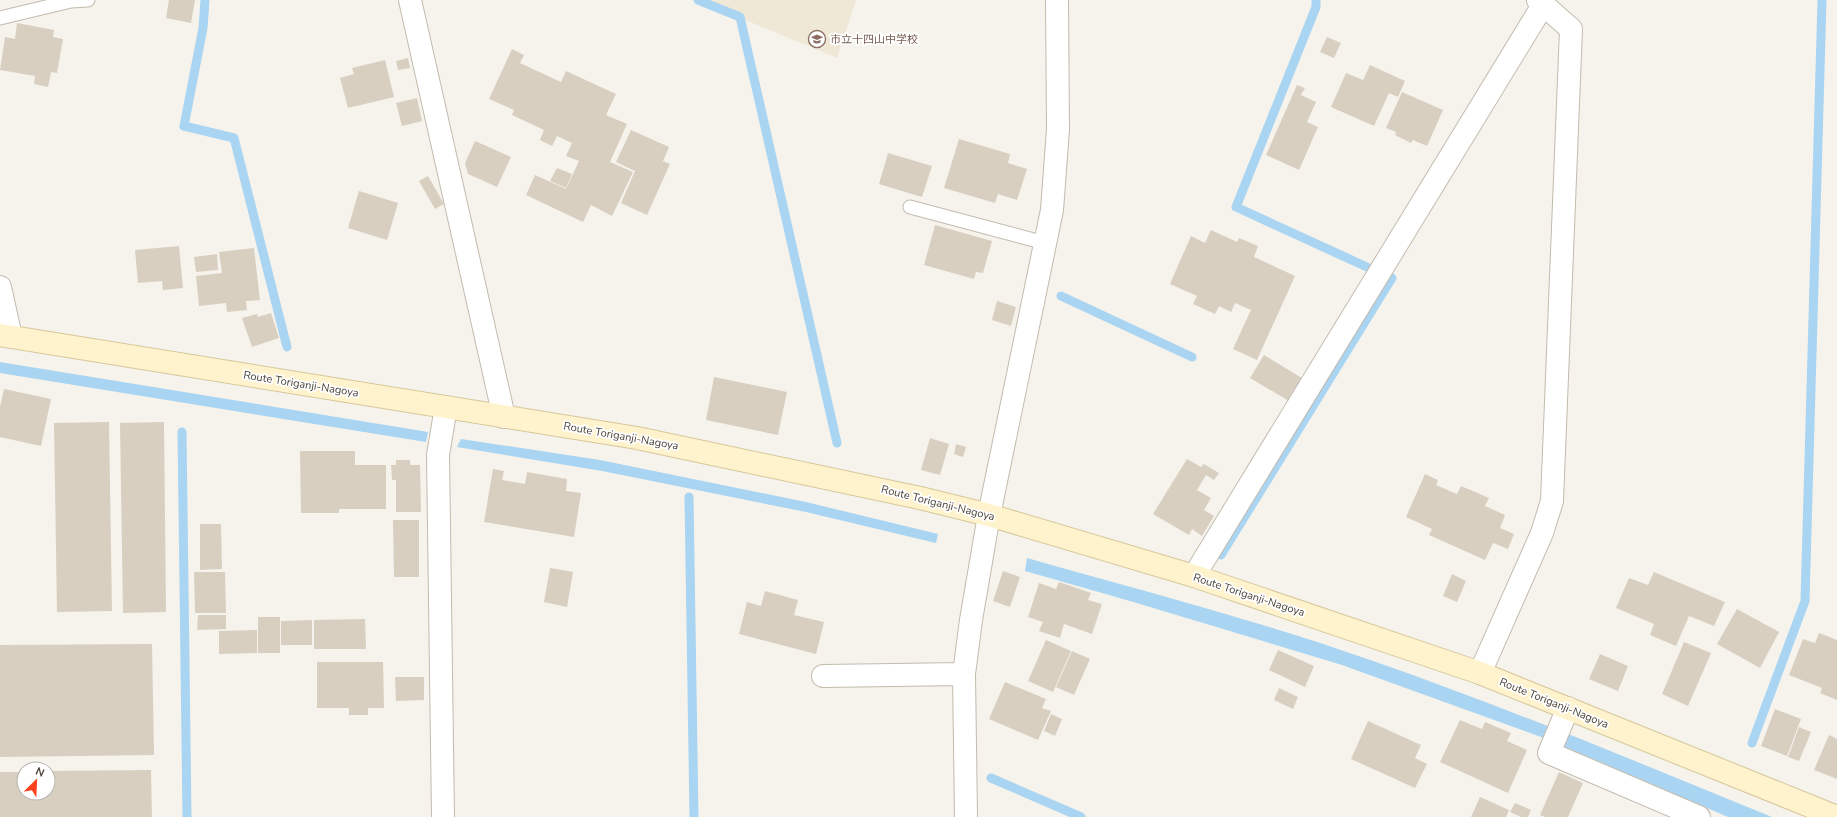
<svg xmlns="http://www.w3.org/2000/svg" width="1837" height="817" font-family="'Nunito Sans','Noto Sans JP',sans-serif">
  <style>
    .education { fill: #efe8d6 }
    .water { fill: #a9d4f2 }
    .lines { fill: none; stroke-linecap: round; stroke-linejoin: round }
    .stream { stroke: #a9d4f2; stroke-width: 9 }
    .building { fill: #d8cfc1 }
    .service-casing { stroke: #c2bbae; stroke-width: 15 }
    .minor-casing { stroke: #c2bbae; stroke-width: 24 }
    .secondary-casing { stroke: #d6c79b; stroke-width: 24 }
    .service { stroke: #fff; stroke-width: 13 }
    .minor { stroke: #fff; stroke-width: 22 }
    .secondary { stroke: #fff3cd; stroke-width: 22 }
    .labels { text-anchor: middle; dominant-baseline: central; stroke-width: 3.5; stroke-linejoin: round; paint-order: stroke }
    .education-label { font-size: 11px; fill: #785e54; stroke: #fff; text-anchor: start }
    .street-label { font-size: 11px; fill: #4b4439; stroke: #fff }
  </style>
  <rect width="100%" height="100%" fill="#f6f3ec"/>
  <path class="education" d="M697 0H856L837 58Z"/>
  <path class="water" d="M0 362 428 432 426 442 0 373Z
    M461 439 600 460 806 502 938 534 936 543 806 512 602 471 457 447Z
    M1027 558C1143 591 1260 621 1373 661 1508 708 1640 763 1772 817H1728L1544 738 1342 665 1130 601 1025 571Z"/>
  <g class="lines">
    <path class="stream" d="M205 0 203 28 184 126 234 138 287 347
      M698 0 740 17 837 443
      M1316 0V7L1236 207 1369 268
      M1061 296 1192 357
      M182 432 187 817
      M689 497 694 817
      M1221 555 1392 278
      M1752 743 1805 601 1822 0
      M991 778 1081 817"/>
  </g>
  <path class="building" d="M169 0H195L191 23 166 18Z
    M17 23 54 30 53 37 63 39 57 73 51 72 48 87 34 84 35 76 0 70 5 37 15 39Z
    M1327 37 1341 43 1334 58 1320 52Z
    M512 49 524 55 520 63 561 82 566 71 616 94 606 115 627 124 610 162 633 172 612 216 591 205 583 222 526 195 535 175 566 189 579 161 566 156 572 143 557 136 552 146 540 140 544 130 512 115 514 110 489 99Z
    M408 58 410 68 398 70 396 61Z
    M385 60 394 97 348 108 340 78 354 74 352 68Z
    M1370 65 1405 81 1398 97 1389 93 1374 126 1331 107 1346 73 1363 80Z
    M1297 85 1305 88 1301 95 1316 102 1307 122 1318 127 1299 170 1266 155Z
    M1402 92 1443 110 1427 146 1413 140 1411 143 1395 135 1396 132 1386 128Z
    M417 98 422 121 402 126 396 103Z
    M631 130 669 147 663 161 670 164 647 215 621 203 635 171 616 162Z
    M959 139 1010 154 1008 163 1027 169 1017 200 998 194 995 203 944 188Z
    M475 141 511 157 497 187 468 174 465 163Z
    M888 153 932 166 922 197 879 184Z
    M557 168 572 174 566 188 550 181Z
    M428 176 444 204 435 209 419 181Z
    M359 191 398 203 387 240 348 228Z
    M935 225 992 241 983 273 976 272 974 279 924 265Z
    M1211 230 1237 242 1239 238 1258 246 1254 257 1295 276 1257 360 1233 349 1251 310 1235 303 1231 312 1219 306 1215 314 1193 304 1197 296 1170 284 1191 236 1205 243Z
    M179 246 183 288 163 290 162 281 138 283 135 250Z
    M254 248 260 300 246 301 247 310 227 312 226 303 199 306 196 276 222 273 219 252Z
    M217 254 218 270 196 272 194 257Z
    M997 301 1016 307 1011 326 992 320Z
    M271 313 279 338 252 347 242 318 257 314 258 317Z
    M1264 355 1302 378 1289 401 1250 378Z
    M714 377 787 392 778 435 706 420Z
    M4 389 51 399 41 446 0 437V407Z
    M109 422 112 611 57 612 54 423Z
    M164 422 166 612 123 613 120 423Z
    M930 438 949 444 940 475 921 470Z
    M956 444 966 447 963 457 954 454Z
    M300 451H355V465H386V509H339V513H301Z
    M1187 459 1201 467 1204 464 1219 473 1214 480 1206 475 1197 490 1211 498 1204 510 1214 516 1202 536 1192 529 1189 535 1153 514Z
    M396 460H410V465H420L421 512H396V480H392L391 465H396Z
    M493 469 504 471 502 480 525 484 527 472 567 479 566 491 581 493 574 537 484 522Z
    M1425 474 1438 480 1436 485 1457 494 1461 486 1489 498 1485 506 1505 515 1500 528 1514 534 1508 549 1493 543 1485 560 1429 535 1432 529 1406 517Z
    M393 520H419V577H394Z
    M200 524H221L222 569 200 570Z
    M550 568 573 572 567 607 544 602Z
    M1003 571 1020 577 1010 607 993 601Z
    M194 572H225L226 613H195Z
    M1654 572 1725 602 1714 626 1689 616 1676 646 1650 635 1654 624 1616 608 1629 578 1648 585Z
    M1452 574 1466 581 1457 602 1443 596Z
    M1059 582 1091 593 1088 600 1102 604 1092 634 1064 624 1060 638 1039 631 1043 622 1028 617 1039 583 1056 589Z
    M765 591 798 600 794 615 824 622 816 654 739 634 747 602 761 606Z
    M1737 609 1779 632 1760 668 1717 644Z
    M198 615H226V629L197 630Z
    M258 617H280V653H258Z
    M365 619 366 649H314V620Z
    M312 620V645H281V621Z
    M257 630V653L219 654V631Z
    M1819 633 1837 640V700L1820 693 1822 688 1789 675 1803 639 1815 643Z
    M1046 640 1071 651 1053 692 1028 681Z
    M1684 642 1711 653 1688 706 1662 694Z
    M152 644 154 755 0 757V645Z
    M1278 650 1314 666 1305 687 1269 670Z
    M1072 651 1090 659 1074 695 1056 687Z
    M1600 654 1628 666 1618 691 1589 679Z
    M317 662H383L384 708H368V715H349V708H317Z
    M395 677H424V700L396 701Z
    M1005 682 1046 699 1042 708 1051 711 1038 740 989 719Z
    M1279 688 1298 697 1293 709 1274 700Z
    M1775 709 1801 719 1787 756 1761 746Z
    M1051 714 1062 719 1055 736 1044 731Z
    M1460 720 1482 729 1485 722 1511 733 1507 741 1527 750 1508 793 1440 762Z
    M1368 721 1421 745 1415 758 1427 764 1415 788 1351 759Z
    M1799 727 1811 732 1799 761 1788 757Z
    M1829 735 1837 739V779L1814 770Z
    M151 770 152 817H0V772H24V793H48V771Z
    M1559 772 1583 783 1568 817H1545L1540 815Z
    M1480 797 1509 810 1506 817H1471Z
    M1515 803 1531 810 1528 817H1521L1510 812Z"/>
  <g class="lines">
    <g class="service-casing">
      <path id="service" d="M0 18 71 1 88 0
        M910 207 1045 243"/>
    </g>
    <g class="minor-casing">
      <path id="minor" d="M410 0 504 417
        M0 287 11 337
        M1194 576 1543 5
        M1480 673 1542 533 1552 501 1571 29 1538 0
        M823 676 964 674
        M1568 708 1549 753 1699 817
        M443 817 438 455 446 407
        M966 817 964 674 971 620 989 515 1052 210 1058 129 1057 0"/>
    </g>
    <g class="secondary-casing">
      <path id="secondary" d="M0 335 637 438 920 498 989 515 1194 576 1480 673 1837 817"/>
    </g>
    <use href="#service" class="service"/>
    <use href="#minor" class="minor"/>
    <use href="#secondary" class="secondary"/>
  </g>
  <defs>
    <g id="school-ring" transform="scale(0.9)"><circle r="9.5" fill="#fff" stroke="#8d6e63" stroke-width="1.5"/><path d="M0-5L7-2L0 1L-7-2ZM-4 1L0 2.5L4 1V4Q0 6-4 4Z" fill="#8d6e63"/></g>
  </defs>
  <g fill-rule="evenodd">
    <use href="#school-ring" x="817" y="39"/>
  </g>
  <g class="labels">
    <g class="education-label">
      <text x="830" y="39">市立十四山中学校</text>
    </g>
    <g class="street-label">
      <text transform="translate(301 384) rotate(9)">Route Toriganji-Nagoya</text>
      <text transform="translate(621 436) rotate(10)">Route Toriganji-Nagoya</text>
      <text transform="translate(938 503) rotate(14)">Route Toriganji-Nagoya</text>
      <text transform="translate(1249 595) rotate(18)">Route Toriganji-Nagoya</text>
      <text transform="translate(1554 703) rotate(22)">Route Toriganji-Nagoya</text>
    </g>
  </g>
  <g transform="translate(36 781) rotate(24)"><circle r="19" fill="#ffffff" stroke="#b7b4b0"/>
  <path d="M0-3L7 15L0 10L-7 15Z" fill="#fc3f1d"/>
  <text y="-6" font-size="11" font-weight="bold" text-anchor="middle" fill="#4b4439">N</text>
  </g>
</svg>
